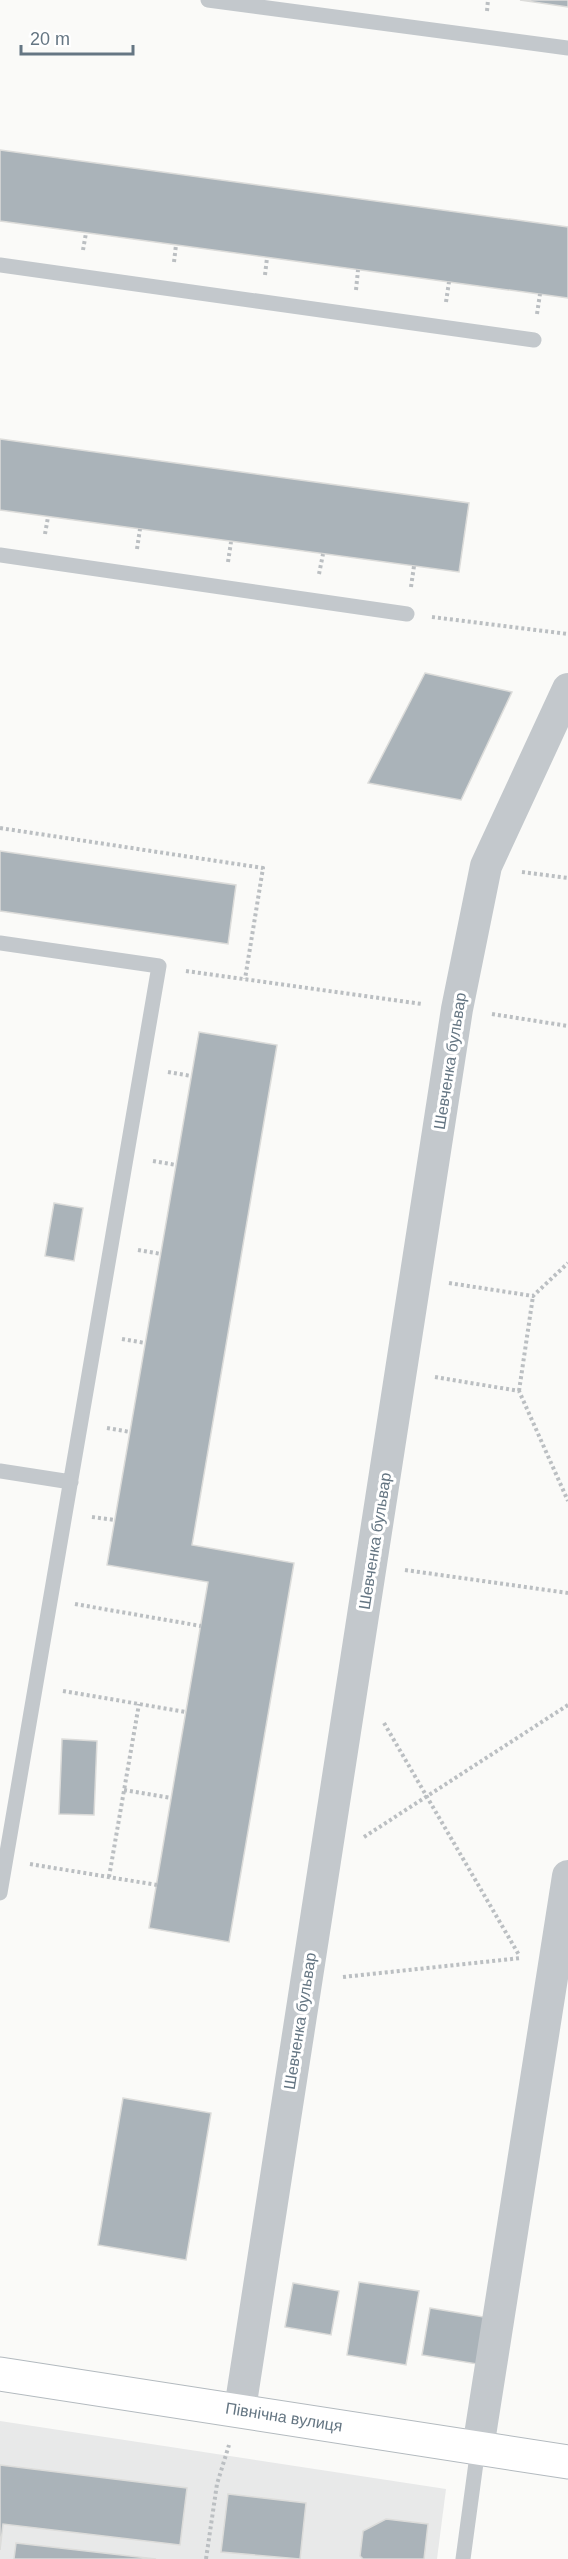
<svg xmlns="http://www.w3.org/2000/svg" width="568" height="2559" font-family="Arial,sans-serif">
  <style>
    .built { fill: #e8e9e9 }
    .building { fill: #aab3b9; stroke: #dcdcda; stroke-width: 1.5 }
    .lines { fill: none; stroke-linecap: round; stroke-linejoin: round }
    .secondary-casing { stroke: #b3babf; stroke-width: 35 }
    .path { stroke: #bbbfc2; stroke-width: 4; stroke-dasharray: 3 3; stroke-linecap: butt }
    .lane { stroke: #c3c8cc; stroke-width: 15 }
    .street { stroke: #c3c8cc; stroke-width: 32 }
    .secondary { stroke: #fff; stroke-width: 33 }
    .labels { text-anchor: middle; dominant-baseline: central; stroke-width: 6; stroke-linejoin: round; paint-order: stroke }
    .street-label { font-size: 16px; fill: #657683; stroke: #fff }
  </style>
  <rect width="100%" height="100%" fill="#fafaf8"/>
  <path class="built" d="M0 2421 446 2489 437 2559H0Z"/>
  <path class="building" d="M520 0H568V7Z
    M0 150 568 227V298L0 221Z
    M0 439 469 503 459 572 0 510Z
    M425 673 512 692 461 800 368 783Z
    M0 851 236 885 228 944 0 911Z
    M199 1032 277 1045 192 1545 294 1563 229 1942 149 1928 208 1582 107 1565Z
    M54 1203 83 1208 74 1261 45 1256Z
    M62 1739 97 1741 94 1815 59 1814Z
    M123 2098 211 2113 186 2260 98 2245Z
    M359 2282 419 2291 406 2365 347 2355Z
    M293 2283 339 2291 331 2335 285 2327Z
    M430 2308 484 2317 477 2364 422 2355Z
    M0 2465 187 2488 180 2545 3 2524 0 2550Z
    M228 2494 306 2503 300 2559 221 2552Z
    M386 2519 428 2524 424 2559H363L360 2556 363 2531Z
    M16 2543 156 2559H14Z"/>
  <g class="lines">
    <g class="secondary-casing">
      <path id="secondary" d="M0 2374 568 2462"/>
    </g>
    <path class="path" d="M487 11 488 0
      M83 250 86 233
      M174 262 176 245
      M265 275 267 258
      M356 290 358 270
      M446 302 449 282
      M537 314 540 294
      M45 534 48 517
      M137 549 140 529
      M228 562 231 542
      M319 574 323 554
      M411 587 414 566
      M432 617 568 634
      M0 828 263 868 245 979
      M522 872 568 878
      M186 971 422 1004
      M492 1014 568 1026
      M168 1072 191 1076
      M153 1161 176 1165
      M138 1250 161 1254
      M449 1283 533 1296 568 1263
      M122 1339 145 1343
      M435 1377 519 1391 568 1501
      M519 1391 533 1296
      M107 1428 130 1432
      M92 1517 115 1520
      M405 1570 568 1593
      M75 1604 201 1626
      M63 1691 186 1712
      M384 1723 519 1955
      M124 1790 171 1798
      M364 1837 568 1705
      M30 1864 157 1885
      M109 1877 139 1704
      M343 1977 521 1958
      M206 2559 217 2484 229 2445"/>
    <path class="lane" d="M208 0 568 48
      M0 265 534 340
      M0 555 407 614
      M0 943 159 966 0 1893
      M0 1471 71 1482
      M463 2559 478 2448"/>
    <path class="street" d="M240 2409 457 1009 486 866 568 689
      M478 2448 568 1876"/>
    <use href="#secondary" class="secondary"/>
  </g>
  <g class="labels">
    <g class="street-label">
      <text transform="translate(450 1061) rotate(-81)">Шевченка бульвар</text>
      <text transform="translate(375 1541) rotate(-81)">Шевченка бульвар</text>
      <text transform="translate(300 2021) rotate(-81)">Шевченка бульвар</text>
      <text transform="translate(284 2417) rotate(9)">Північна вулиця</text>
    </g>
  </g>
  <path d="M21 45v9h112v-9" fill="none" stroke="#657683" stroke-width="3"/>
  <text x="30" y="45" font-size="18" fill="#657683" stroke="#ffffff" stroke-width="4.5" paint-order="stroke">20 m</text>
</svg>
